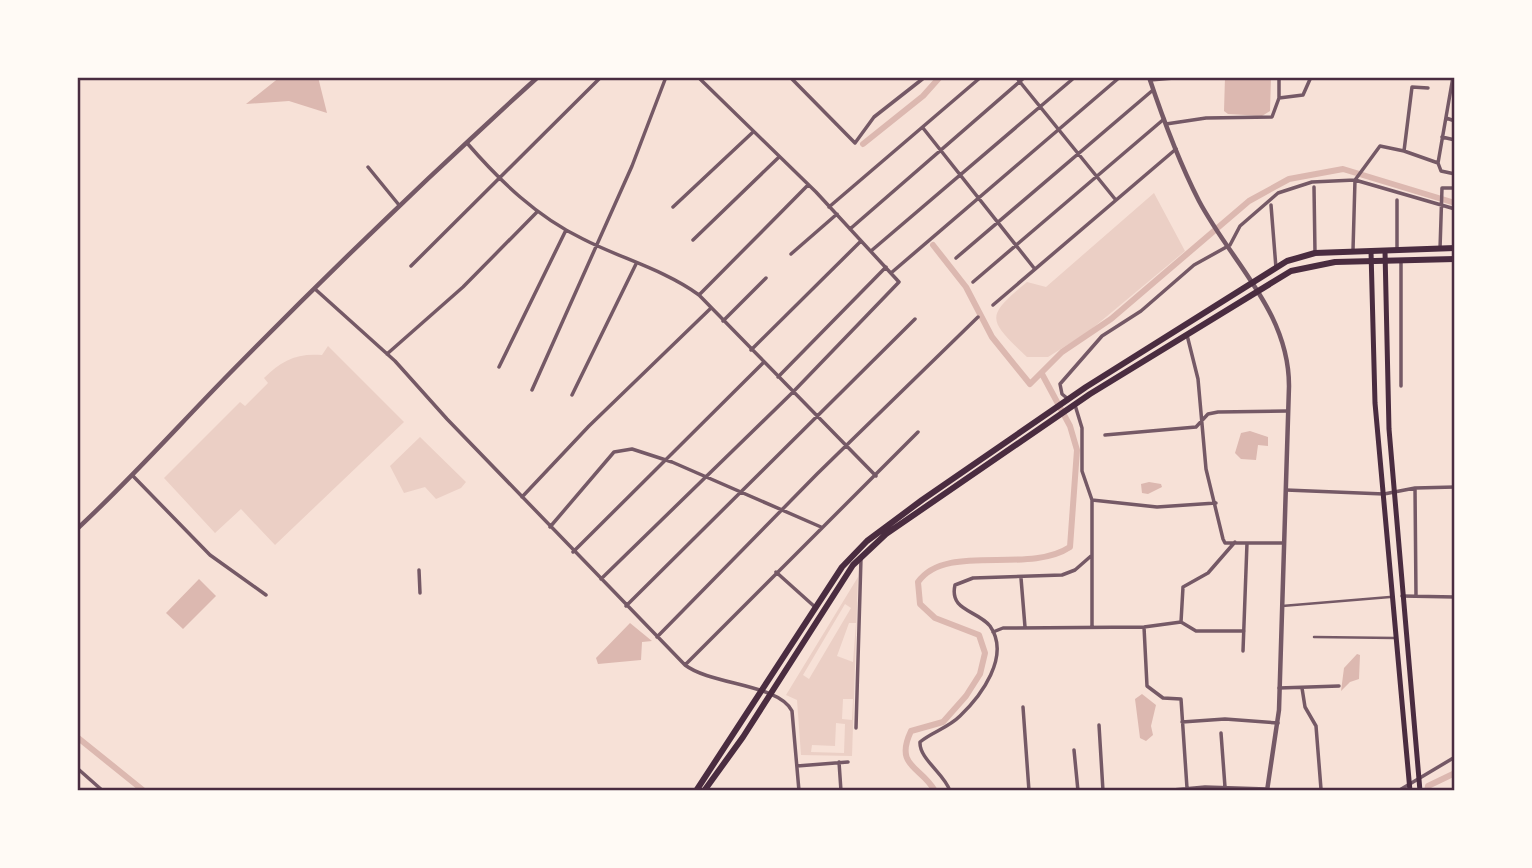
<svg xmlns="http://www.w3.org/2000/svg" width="1532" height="868" font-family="'Golos Text',sans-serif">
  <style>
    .green { fill: #ebcfc5; fill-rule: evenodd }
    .water { fill: #dcb8b0 }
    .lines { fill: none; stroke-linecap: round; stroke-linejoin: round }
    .canal { stroke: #dcb8b0; stroke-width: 6 }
    .pedestrian { stroke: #755966; stroke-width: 2.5 }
    .minor { stroke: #755966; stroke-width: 3.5 }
    .tertiary { stroke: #755966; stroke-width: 4.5 }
    .secondary { stroke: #4a2c40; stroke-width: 5 }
    .trunk { stroke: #4a2c40; stroke-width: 6 }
    .neatline { fill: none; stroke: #4a2c40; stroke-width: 2.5 }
  </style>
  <rect width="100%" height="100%" fill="#f7e1d7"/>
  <path class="green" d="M1154 193 1185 251 1088 332 1048 357H1027C987 319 985 317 1027 282L1046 287Z
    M328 346 404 422 275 545 241 509 215 533 164 478 240 402 245 406 268 383 264 378C281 361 296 353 322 355Z
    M420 437 466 482 461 488 436 499 425 487 404 493 390 466Z
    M858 577 852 756 801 755 797 700 786 695ZM845 604 851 608 809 679 803 675ZM849 623H856L853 662 837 656ZM843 699H853L852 720 842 719ZM836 723 845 724 844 753 811 752 812 745 835 746Z"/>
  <path class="water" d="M280 77H318L327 113 289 101 246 104Z
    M1225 77H1271L1270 111 1262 116 1228 114 1224 111Z
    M1250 431 1268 437V446L1258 445 1256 460 1241 459 1235 453 1241 433Z
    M1149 482 1161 484 1162 487 1148 494 1142 493 1141 484Z
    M199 579 216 596 183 629 166 613Z
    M630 623 652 641 642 642 641 660 598 664 596 658Z
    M1357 654 1360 655 1359 679 1350 682 1341 691 1344 668Z
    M1142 694 1156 705 1151 726 1153 735 1146 741 1140 738 1135 699Z"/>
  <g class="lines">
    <path class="canal" d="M863 144 923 96 940 77
      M933 245 966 287 992 337 1030 384 1062 352 1111 319 1249 201 1289 179 1343 169 1455 203
      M77 737 144 791
      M935 791C921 766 894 767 911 731L943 722 966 696 980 674 985 653 979 635 935 618 920 604 918 582C946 542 1028 575 1070 547L1077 450 1070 426 1042 374
      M1427 791 1428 786 1455 773"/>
    <path class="pedestrian" d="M1282 606 1390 597
      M1314 637 1395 638"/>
    <path class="minor" d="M790 77 855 143 874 117 925 77
      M1016 77 1115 199
      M1279 77V98
      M1150 80 1186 77
      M1446 118 1455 121
      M1166 124 1206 118 1272 117 1279 98 1303 95 1311 77
      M923 128 1034 268
      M1442 137 1455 140
      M467 143C500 181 537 217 583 239 620 258 665 270 699 295L876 476
      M1404 151 1438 163 1453 77
      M1438 163 1441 171 1455 174
      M368 167 399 205
      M1314 187 1315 253
      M1271 205 1276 268
      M673 207 752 133
      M829 207 981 77
      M850 229 1025 77
      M693 240 778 158
      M1397 249V200
      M1440 249 1442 188H1455
      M1353 250 1355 180 1380 146 1404 151 1412 87 1428 88
      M871 251 1075 77
      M791 254 837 214
      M956 258 1153 90
      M1401 261V386
      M411 266 601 77
      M891 273 1120 77
      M973 282 1164 119
      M315 289 395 361 447 419 685 665C711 685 779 684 792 711L799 791
      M699 295 808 185
      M993 305 1176 149
      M723 321 766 278
      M1187 335 1198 379 1206 469 1223 539 1225 543H1284
      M751 350 861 241
      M387 354 463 287 537 212
      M499 367 566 230
      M778 377 886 267
      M1455 388V434
      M532 390 632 166 666 77
      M572 395 636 264
      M1068 399 1062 394 1060 384 1102 336 1141 311 1194 265 1230 245 1240 226 1278 193 1312 182 1355 180 1455 209
      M1075 405 1082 428V471L1092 500V626
      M1105 435 1196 427 1208 414 1218 412 1287 411
      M133 476 210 555 266 595
      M1415 488 1416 596
      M1286 490 1384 494 1415 488 1455 487
      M522 497 589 426 710 309
      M1092 500 1157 507 1216 503
      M550 527 614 452 632 449 672 462 821 527
      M573 552 763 363
      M419 570 420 593
      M776 572 815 607
      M1021 578 1025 627
      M601 579 793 392 899 282 816 192 698 77
      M1402 596 1455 597
      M626 606 915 319
      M1181 622 1183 587 1208 573 1235 542
      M1181 622 1196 631H1244
      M1144 627 1147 686 1163 698 1181 699 1187 788
      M993 632 1003 628 1144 627 1181 622
      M657 637 817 474 978 317
      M1243 651 1247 543
      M685 665 918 432
      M1279 688 1339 686
      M1302 688 1305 707 1316 726 1321 789
      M1023 707 1029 791
      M1182 722 1225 719 1278 723
      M1099 725 1103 791
      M856 728 861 558
      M1221 733 1225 787
      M1074 750 1078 791
      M839 762 841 791
      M797 766 848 762
      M77 768 103 791
      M950 791C945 774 919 759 920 742 932 732 948 728 960 716 981 696 1011 656 990 626 977 610 949 611 955 585L973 578 1062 575 1075 570 1091 556
      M1162 791 1205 787 1267 789
      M1398 791 1455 757"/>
    <path class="tertiary" d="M1149 77C1163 119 1179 162 1199 201 1232 263 1289 312 1289 386L1279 710 1267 791
      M77 529C130 480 178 426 229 374 329 272 432 173 538 77"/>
    <path class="secondary" d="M1371 251 1375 403 1410 791
      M1385 251 1389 429 1420 791"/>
    <path class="trunk" d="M696 791 842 567 867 541 922 500 1086 387 1287 261 1315 253 1455 248
      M704 791 743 737 853 565 886 534 1090 394 1291 271 1335 262 1455 259"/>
  </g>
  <rect width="1532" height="868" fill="none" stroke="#fffaf5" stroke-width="158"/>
  <rect x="79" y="79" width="1374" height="710" class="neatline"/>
</svg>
